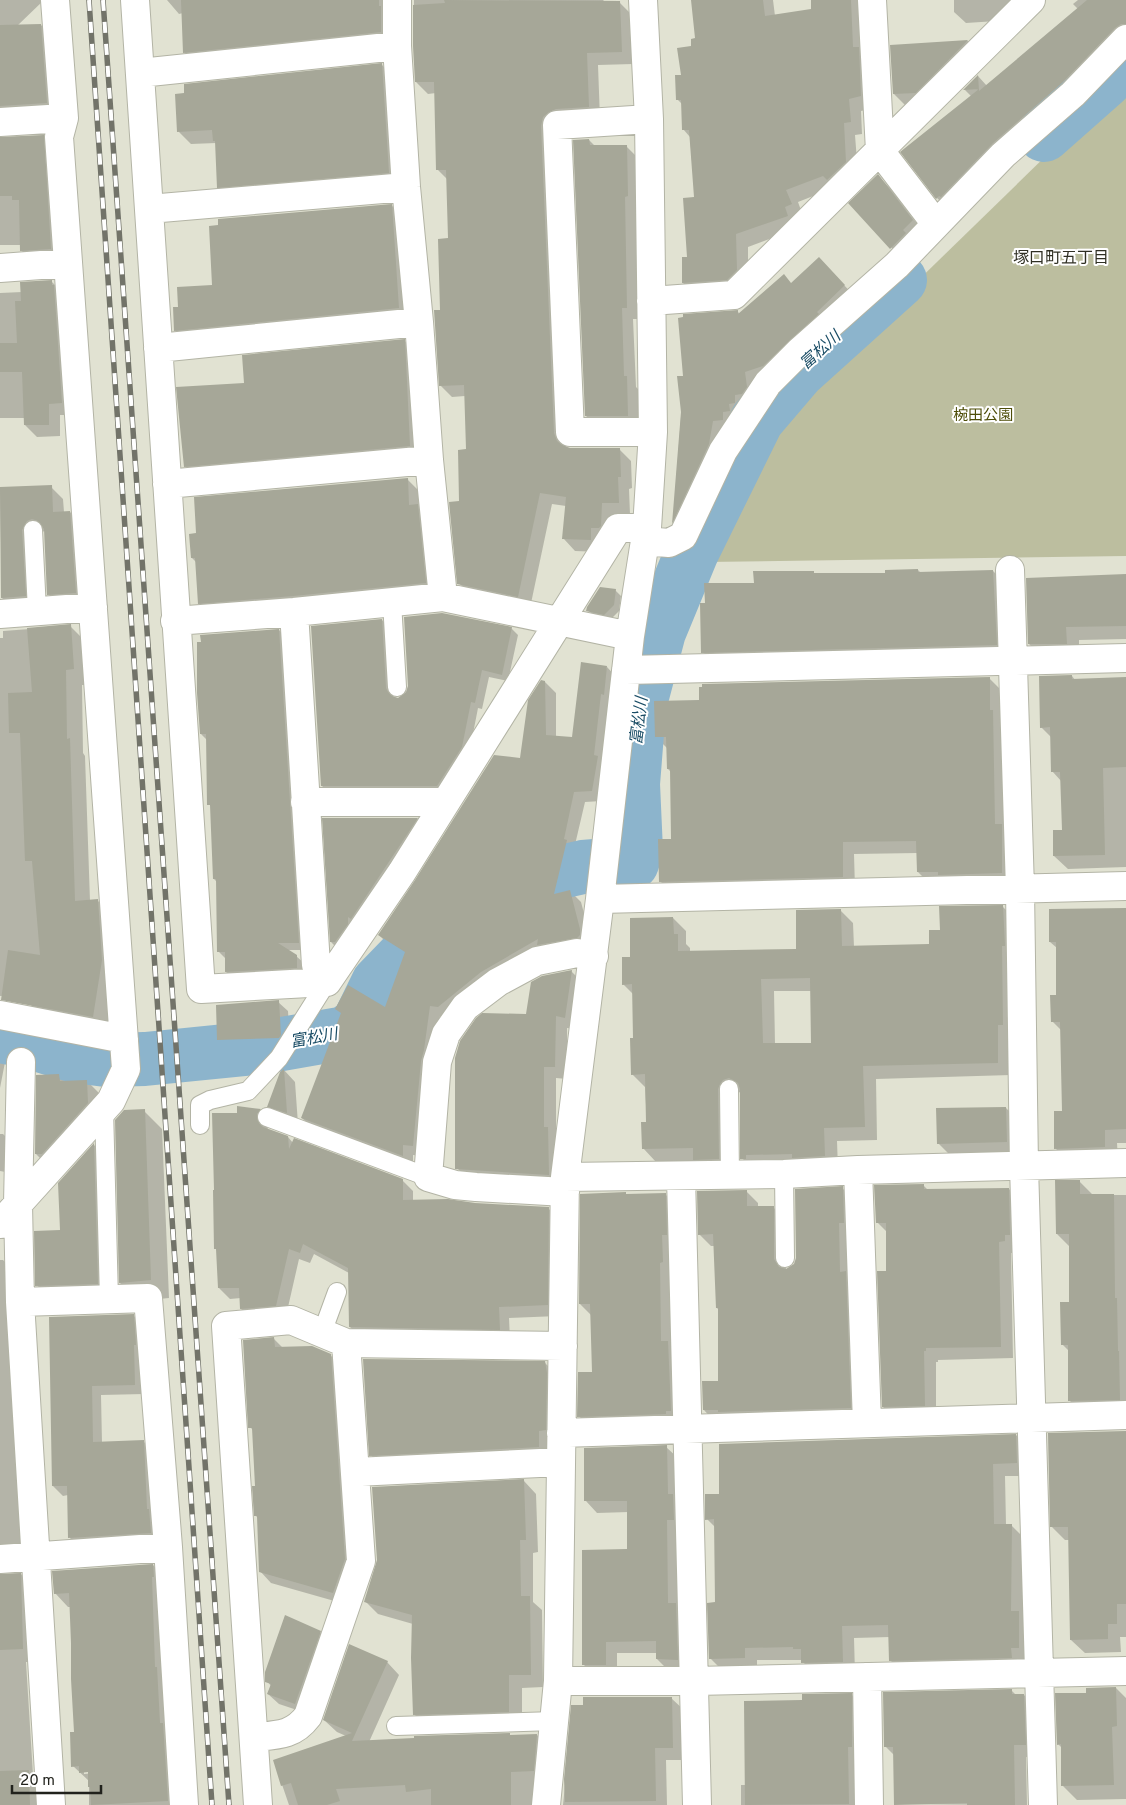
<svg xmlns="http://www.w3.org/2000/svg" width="1126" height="1805" font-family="Overpass,'Noto Sans JP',sans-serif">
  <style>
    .green { fill: #bcbe9f }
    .shadow { fill: #0003; fill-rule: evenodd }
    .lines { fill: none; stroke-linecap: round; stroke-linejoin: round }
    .river { stroke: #8cb4cc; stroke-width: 54 }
    .building { fill: #a6a798; fill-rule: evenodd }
    .service-casing { stroke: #b3b4a5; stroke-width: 20 }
    .minor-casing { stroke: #b3b4a5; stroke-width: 30 }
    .service { stroke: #fff; stroke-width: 18 }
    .minor { stroke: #fff; stroke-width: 28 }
    .rail-casing { stroke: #727369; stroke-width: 5.5 }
    .rail { stroke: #fff; stroke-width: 4; stroke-dasharray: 11; stroke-linecap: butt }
    .labels { text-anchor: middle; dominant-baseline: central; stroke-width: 4; stroke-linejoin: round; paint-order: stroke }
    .park-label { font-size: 15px; fill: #4e4e09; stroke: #fff }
    .neighbourhood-label { font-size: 16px; fill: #303024; stroke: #fff }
    .water-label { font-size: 16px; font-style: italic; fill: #194c65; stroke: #fff }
  </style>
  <rect width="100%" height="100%" fill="#e1e2d2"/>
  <path class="green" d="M1126 78V556L705 562 787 408Z"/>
  <path class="shadow" d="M0 0H44L17 26 41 25 53 37 59 115 0 124Z
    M167 0H399L393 43 196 64 184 52 183 13 179 14Z
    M414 0H603L606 3 619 2 631 14 633 64 598 65 600 119 553 138 566 446 567 448 619 449 631 461 632 488 629 489 630 514H613L612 538 602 552 575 551 564 539 566 506 552 504 530 608 471 596 459 583 461 502 467 450 465 396 452 397 440 385 442 311 449 240 448 180 438 170 436 93 428 94 416 82 414 45Z
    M692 0H773L775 16 812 11V0H862L873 108 861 111 862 134 855 135 858 174 836 187 798 202 803 216 799 228 748 247V283L695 295 683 283 688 258 695 198 690 137 683 129 682 104 677 99 682 76 696 39Z
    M954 0H1027L1012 20 966 23 954 12Z
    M1078 0H1126V38L949 209 937 198 971 96 965 90 978 76 987 86 1078 9 1073 4Z
    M968 41 980 53 906 106 894 94 891 46Z
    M382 65 394 77 401 184 230 199 218 187 216 143 191 144 179 132 177 95Z
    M43 136 55 148 63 260 33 262 21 250V245H0V139Z
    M589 140 596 147 626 146 638 158 639 319H633L636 387 639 390 640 428H598L586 416Z
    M878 176 890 188 924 233 903 260 850 203Z
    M391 205 403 216 410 319 187 341 175 330 179 308 214 286Z
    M831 271 856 298 775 378 684 534 673 523 684 377 737 311 740 314 792 284Z
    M51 281 63 293 74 415H60V436L37 437 25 425V418H0V293L22 292Z
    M404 340 416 353 422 458 197 478 185 466 245 384Z
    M407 479 418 490 419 507 428 517 436 594 210 614 199 603 196 562 192 558Z
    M51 487 63 499 64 512H70L82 524 87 604 60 606 48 594 45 531 39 533 37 608 14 610 2 598 0 488Z
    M918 570 921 573 993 571 1005 583 1008 657 715 664 703 652 706 604 755 584 813 572 816 575 886 574Z
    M1126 576V639L1079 640V657H1042L1029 644Z
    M615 590 621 596 619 611 610 620 594 616 588 610Z
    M382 620 389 627 393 696 397 699 511 628 518 635 508 681 489 677 482 709 478 708 469 754 444 793H329L322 786Z
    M70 626 86 642 89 685H82L83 753 85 756 90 901H98L114 917 109 1032 46 1020 21 995 0 996V638H3V631Z
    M279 630 286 637 306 950H287L296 956 304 963V975L234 979 226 972V959L218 951 217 882 214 879 212 807 209 804 207 740 201 734Z
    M607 667 617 678 602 801 585 802 574 849 577 852 567 892 570 891 581 902 591 940 449 1017 440 1016 423 1156 413 1155V1166L313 1129 302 1118 342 1014 337 1009H386L405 955 390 946 379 935 521 760 545 682 556 693V737L573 738Z
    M1072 676 1075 680 1126 679V867L1068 869 1054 856 1063 831 1062 782 1052 771 1051 737 1041 727Z
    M989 678 1001 690 1014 885 930 884 918 872V853L854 854 855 889 672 893 660 881 672 840 671 772 668 769V749L656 737 700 702Z
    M324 819H417L423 824 337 948 331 942Z
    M1002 906 1015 919 1011 1075 876 1079 877 1140 837 1141 838 1169 755 1172 742 1158 741 1092 736 1093 732 1172H707L696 1161 656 1162 643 1148 647 1123 645 1087 632 1074 634 1039 633 994 623 984 632 958 673 918 686 931V944L690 948V952L798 950 840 910 853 923 854 947 931 946 942 931ZM774 991H811L812 1044H775Z
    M1126 909V1143H1117L1118 1160 1069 1162 1056 1149 1064 1112 1062 1031 1052 1021 1058 997 1057 948 1050 942Z
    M571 971 583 983 577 1029 567 1028V1079L556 1078V1137L560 1141V1187L469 1180 457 1168 527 1015Z
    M278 1002 288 1011 290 1045 288 1047 228 1048 218 1039Z
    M0 1045 7 1052 0 1088Z
    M284 1070 295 1082 298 1124 281 1118 268 1106Z
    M59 1075 66 1082 87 1081 99 1093 100 1115 48 1166 36 1154Z
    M1006 1108 1018 1120 1019 1154 950 1155 938 1143Z
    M260 1110 270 1120 267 1125 268 1130 288 1137 293 1143 402 1180 413 1191V1201L548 1208 559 1219 558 1316 509 1318 510 1340 361 1338 350 1327 349 1273 314 1254 310 1263 299 1259 286 1316 252 1319 241 1309V1298L230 1299 219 1288 218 1251 215 1248 238 1114Z
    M144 1111 162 1129 169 1298 139 1301 120 1283Z
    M0 1134H3L17 1148 11 1173 0 1171Z
    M94 1145 103 1154 107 1293 46 1295 37 1285 61 1231 59 1184Z
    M1079 1181 1093 1195H1126V1413L1083 1414 1070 1401 1069 1351 1062 1344 1070 1303V1247L1057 1234Z
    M923 1185 929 1191 1009 1189 1021 1201 1016 1253H1011L1013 1358 938 1360V1362H936V1417L895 1419 883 1407 888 1272 887 1232 877 1222Z
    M842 1188 854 1199 862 1419 715 1422 704 1410 720 1382 719 1310 717 1308 715 1246H711L699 1234 746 1191 758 1203V1207H773L785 1219 786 1270 795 1264Z
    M665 1194 677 1206 682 1421 590 1428 579 1416 593 1373 591 1315 580 1304 627 1195Z
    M0 1260H3L16 1273 29 1555 0 1564Z
    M133 1315 143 1325 144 1394 101 1395 102 1443 143 1441 153 1451 160 1542 79 1548 70 1538 68 1495 63 1496 53 1486 51 1318Z
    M274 1339 283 1348 330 1355 342 1366 356 1571 345 1604 271 1583 260 1571 258 1518 256 1516 254 1431 250 1427Z
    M545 1363 556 1374 550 1459 382 1467 371 1455Z
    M1126 1432V1637H1120L1121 1652 1085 1653 1071 1640 1069 1540H1065L1052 1527Z
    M1016 1435 1029 1448V1476H1005L1006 1525H1011L1024 1538V1618L1031 1625 1032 1661 903 1673 890 1660V1637L854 1638 855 1674 815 1675 803 1662V1660H757V1671H723L710 1658 716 1604V1528L707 1519 720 1495Z
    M666 1447 678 1458 689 1671H669L657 1659V1653H617V1677H595L584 1665 629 1551V1512L597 1513 586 1501Z
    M524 1481 536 1494 538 1552 533 1553V1602L542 1610 543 1687 522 1688V1724L427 1727 414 1714 413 1624 378 1614 365 1601Z
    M153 1565 166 1578 181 1805H89V1781L73 1766 76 1733 71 1607H68L55 1593ZM84 1771H94V1773L84 1774Z
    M21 1574 34 1588 36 1662H26L33 1775 42 1784 43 1805H0V1576Z
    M320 1632 330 1642 306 1713 279 1704 268 1694 271 1686 267 1681Z
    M387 1662 399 1675 369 1742 537 1735 549 1747 543 1805H289L274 1761 346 1736 337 1732 324 1720Z
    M1116 1688 1126 1698V1799L1077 1800 1063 1786 1062 1748 1058 1744 1087 1694Z
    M1012 1691 1016 1695H1024L1036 1707 1037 1757H1026L1027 1805 896 1804 895 1756 885 1746Z
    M851 1694 863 1706 860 1805H741V1785H746L803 1701Z
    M671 1698 684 1710V1760H666L667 1805H563L573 1706Z"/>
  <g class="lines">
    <path class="river" d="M1044 135 1105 81 1126 58
      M0 1036 26 1041 75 1056 106 1060 145 1059 265 1047 345 1033 358 1024 378 983 409 951 471 908 504 889 543 876 583 867 632 863 636 851 633 784 639 708 659 632 692 552 757 420 798 372 900 280"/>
  </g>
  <path class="building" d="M181 0H379V6H381V32L183 53Z
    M444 0 620 1 622 52 587 53 589 107 556 109 549 112 543 117 541 126 554 433 557 441 562 445 570 448H620L621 477H618L619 503H602L601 526 599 528H591V540L562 539 566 497 540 493 518 597 457 584 449 502 459 501 458 450 466 449 464 385 439 386 434 310H440L438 239 448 238 446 170H436L434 82H415L413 46V5L445 3Z
    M691 0H763L765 16 811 9V0H851L853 47H859L861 96 849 99 851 122 844 123 846 162 827 180 823 176 786 190 792 204 785 207 788 216 736 234 737 270 727 280 682 283V257H687L683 198 694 197 689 130H682L681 100H676L675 75H681L677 48 691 46V39L695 38Z
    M1087 0H1126V24H1121L1115 28 1062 83 993 143 941 197 939 196 936 199 900 152 979 89 963 90 978 75 979 91Z
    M41 24 47 103 0 106V25Z
    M968 40 916 93 893 94 890 45Z
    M382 63 389 173 217 188 215 141H213L212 130 177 132 175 94 184 93V84Z
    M44 135 51 249 20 251 19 200H12V196H0V137Z
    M589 139 590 145H627L628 196 625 197 627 308H622L624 376H627L628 416H585L573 140Z
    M878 174 913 220 903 230 906 233 890 249 848 203Z
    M392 204 399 308 174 331 173 307H178L177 287 212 285 209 226 218 225V219Z
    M819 257 845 285 817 312 819 314 763 366 745 372 747 387 742 394 735 395V403L729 404 730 411 723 412V420L713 421 709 444 672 524 681 412 677 376H683L678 318 683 317V314L738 310V314L784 274 791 283Z
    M52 280V285H54L62 403 49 404V425H24L22 372H0V343H17L15 301H21L20 282Z
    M405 339 410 446 184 467 176 387 244 383 242 355Z
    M408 478 409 505 418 504 426 583 293 596 198 604 195 558H191L189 534 196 533 194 497Z
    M52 485 53 512 70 511 76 593 47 595 44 529 38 521 32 519 27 521 22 530 26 596 1 598 0 487Z
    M918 569V572L993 570 997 645 701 653 700 603H705L704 583H754L753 571H814V573H885V570Z
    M1126 574V626L1066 627 1067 644H1028L1026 578Z
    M600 587 616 589 614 605 604 615 586 611 587 607Z
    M442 613 512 627 502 675 482 670 475 703 471 702 462 747 437 786H321L311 626 382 619 386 688 388 692 392 696 398 698 406 692 408 686 404 617Z
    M71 624 74 669 66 670 67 739 70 738 75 901 98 899 102 960 93 1017 1 1000 8 950 40 955 32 861H25L20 733H9L8 693 32 692 27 628Z
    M279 629 299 943H278L297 955V968L225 972V952H217L216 879H213L210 805H207L206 734H200L197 693V642H201L200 635Z
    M581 662 607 666 604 695 601 694 594 755 598 756 592 791 574 792 564 839 567 840 554 894 570 890 580 929V935L577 938 537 945 538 939 481 972 438 1007 430 1006 424 1050 421 1061 413 1146 403 1145V1156L301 1118 341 1013 335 1009 348 985 385 1007 405 952 378 935 415 880 494 755 520 758 528 700 541 680 545 681 546 735 572 737Z
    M1072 675V679L1126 677V767L1103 768 1105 855 1053 856V830H1062L1060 772H1051L1050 727 1040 728 1039 676Z
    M990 677V710H993L995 824H1002V873L938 875V872H917L916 841 843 842V877L659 882 658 839H671L670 769H667L666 737H655L654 701 699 700V687H702V684Z
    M322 818H418L351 919 348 917V924L335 942H330Z
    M1003 905 1005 946H1002L1003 1025H998V1063L863 1066 865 1127 824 1128 825 1156 792 1158V1154L746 1155V1159H740V1089L738 1083 729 1078 723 1080 720 1084 718 1089 719 1159 693 1160V1148L642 1149 641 1122H646L645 1074 631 1075 630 1038H633L632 984 622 985V957H630V918L673 917 674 934H678V951L796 949V910L841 909 842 946 929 944V930H940L939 906ZM810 978 811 1043H763L761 979Z
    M1126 908V1129L1105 1130V1147L1054 1149V1111H1062L1060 1022H1051L1050 995H1056V942H1049V909Z
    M572 970 565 1018 556 1016 555 1067H544V1127H548L549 1175 455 1169V1058L460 1041 476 1018 482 1013 526 1014 531 982 542 976Z
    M279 1000 281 1035 279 1038 217 1040 216 1005Z
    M284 1069 287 1113 267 1107 280 1072Z
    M59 1074 60 1081 87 1080 88 1103 42 1154H35L36 1075Z
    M237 1106 261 1109 257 1114 259 1123 263 1127 288 1136 289 1149 294 1138 403 1179V1200L448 1199 475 1203 549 1207 548 1305 499 1307 500 1330 349 1327 348 1268 303 1244 300 1253 289 1249 276 1306 240 1309 239 1288H218L216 1249H214L213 1190H214L212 1113H237Z
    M1006 1107 1007 1142 937 1144 936 1108Z
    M145 1109 151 1280 119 1283 115 1120 124 1110Z
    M94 1143 98 1284 35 1286 34 1231 60 1230 58 1183Z
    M1055 1180H1080V1194H1114L1115 1298H1117L1118 1351H1119L1120 1400 1068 1401V1345H1061L1060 1302H1069V1234H1056Z
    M924 1184V1189L1009 1188 1010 1235H1005V1241L999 1242 1001 1347 926 1348V1351H924L925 1406 882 1407 877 1271H886V1223H876L874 1185Z
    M843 1186 844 1223H839L840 1272 846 1271 851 1408 718 1412V1410H703L702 1381H718V1308H716L713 1234 698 1235 697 1191 747 1190V1206H774V1259L779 1267 786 1269 794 1264 796 1258 795 1189Z
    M626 1192V1194L666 1193 667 1235H662L663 1262 660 1263 661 1341H668L671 1411H666V1414L577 1417 578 1372H592L590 1304H579L580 1194Z
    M134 1314 136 1345H134L135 1385 92 1386 93 1442 144 1440 147 1509H149L151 1533 68 1538 67 1486H52L49 1317Z
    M274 1337 275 1347 312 1346 331 1354 345 1559 333 1593 259 1572 257 1516H254L252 1486H255L252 1428H248L243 1340Z
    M363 1359 545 1361 547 1373 546 1430 539 1431V1447L369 1456Z
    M1126 1431V1604H1117V1624H1108V1639L1070 1640 1068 1527H1050L1048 1433Z
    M1016 1434 1017 1463 993 1464 994 1524H1012L1011 1611H1019V1648H1011L1012 1658 889 1661 888 1625 842 1626 843 1662 801 1663V1649H793V1647L745 1648V1658L709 1659 707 1603 715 1602 714 1519 705 1520V1494H719V1444Z
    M667 1445 668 1494H673L674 1520H667L668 1603H676L678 1660 656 1659V1641L606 1642V1665H582V1550L627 1549V1501H584V1448Z
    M524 1479 526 1540H520L521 1596H530L531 1675H509V1712L413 1715 411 1658 412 1615 364 1602 377 1560 372 1487Z
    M153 1564 154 1577H152L155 1667H157L160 1723H163L168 1801 91 1805 90 1787H88V1772L79 1773V1766L71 1767 70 1732H74L71 1679V1643L69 1593 54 1594 52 1571Z
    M21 1573 23 1649 0 1650V1574Z
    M285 1615 321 1631 295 1704 267 1694 271 1684 265 1682V1672Z
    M349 1644 388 1661 352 1741 414 1738V1736L510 1733V1735L537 1734 534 1771 511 1772V1805H431V1789L406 1792 405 1785 336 1789 340 1801 327 1805H298L291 1783 281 1786 273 1760 352 1733 323 1720Z
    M1116 1687 1117 1726 1112 1727 1114 1785 1061 1786V1744L1057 1745 1055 1693H1086V1688Z
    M1012 1689V1694H1024L1026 1745H1014L1015 1805H967V1803L894 1805 893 1747H884L883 1692Z
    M852 1693V1747H848L849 1804 745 1805 744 1701 802 1700V1694Z
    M583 1697H672L673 1748H655L656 1801 565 1802 564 1779 571 1705H583Z
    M29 1770 30 1805H0V1771Z"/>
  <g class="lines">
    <g class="service-casing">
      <path id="service" d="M33 530 37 611
        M392 602 397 687
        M729 1089 730 1176
        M104 1109 109 1299
        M267 1117 428 1177
        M200 1125V1105L210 1100 248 1091 279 1058 327 982
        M784 1174 785 1258
        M322 1333 337 1292
        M396 1726 554 1721"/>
    </g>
    <g class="minor-casing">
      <path id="minor" d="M135 0 201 989 327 982
        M397 0V46L406 187 419 322 429 460 443 597
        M872 0 880 151 936 224
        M140 73 397 46
        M649 119 557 125 570 432H653
        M0 122 64 118
        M149 209 406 187
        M0 268 68 263
        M651 301 734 295 1031 0
        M158 348 419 322
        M167 484 429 460
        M645 541 669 543 683 536 723 451 768 383 800 351 897 265 1003 155 1073 94 1126 39
        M1010 570 1020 889 1024 1166 1043 1805
        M294 612 316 965 327 982
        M0 614 93 607
        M175 621 294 612 443 597 630 636
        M626 670 1126 658
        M305 802H445
        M600 899 1126 886
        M327 982 402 872 618 528H647
        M0 1015 124 1039
        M21 1062 18 1204 20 1302 51 1805
        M858 1170 867 1423
        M565 1177 784 1174 858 1170 1126 1163
        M681 1177 697 1805
        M565 1192 476 1187 455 1185 428 1177 437 1062 446 1034 465 1007 498 982 537 961 577 953 594 956
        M0 1224 111 1101 126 1069 59 137 64 118 55 0
        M20 1302 148 1298 168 1547 184 1805
        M561 1433 1126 1415
        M356 1472 561 1462
        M0 1559 168 1547
        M867 1677 869 1805
        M558 1681H695L1126 1671
        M254 1737C277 1735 293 1736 308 1716L361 1561 346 1343
        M258 1805 226 1326 291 1320 346 1343 563 1346
        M546 1805 558 1681 565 1177 600 899 630 636 647 528 653 432 649 119 643 0"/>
    </g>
    <use href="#service" class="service"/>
    <use href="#minor" class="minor"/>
    <g class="rail-casing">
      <path id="rail" d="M89 0 212 1805
        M103 0 229 1805"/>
    </g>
    <use href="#rail" class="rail"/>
  </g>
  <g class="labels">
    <g class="park-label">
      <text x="983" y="416">椀田公園</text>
    </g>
    <g class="neighbourhood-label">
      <text x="1061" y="259">塚口町五丁目</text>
    </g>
    <g class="water-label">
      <text transform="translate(821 351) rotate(-42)">富松川</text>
      <text transform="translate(640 721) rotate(-83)">富松川</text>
      <text transform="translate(314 1039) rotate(-10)">富松川</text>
    </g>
  </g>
  <path d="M12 1785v8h89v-8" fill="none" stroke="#21221c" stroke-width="2.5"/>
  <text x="20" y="1785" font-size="15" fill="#21221c" stroke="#ffffff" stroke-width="4" paint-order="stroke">20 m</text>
</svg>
